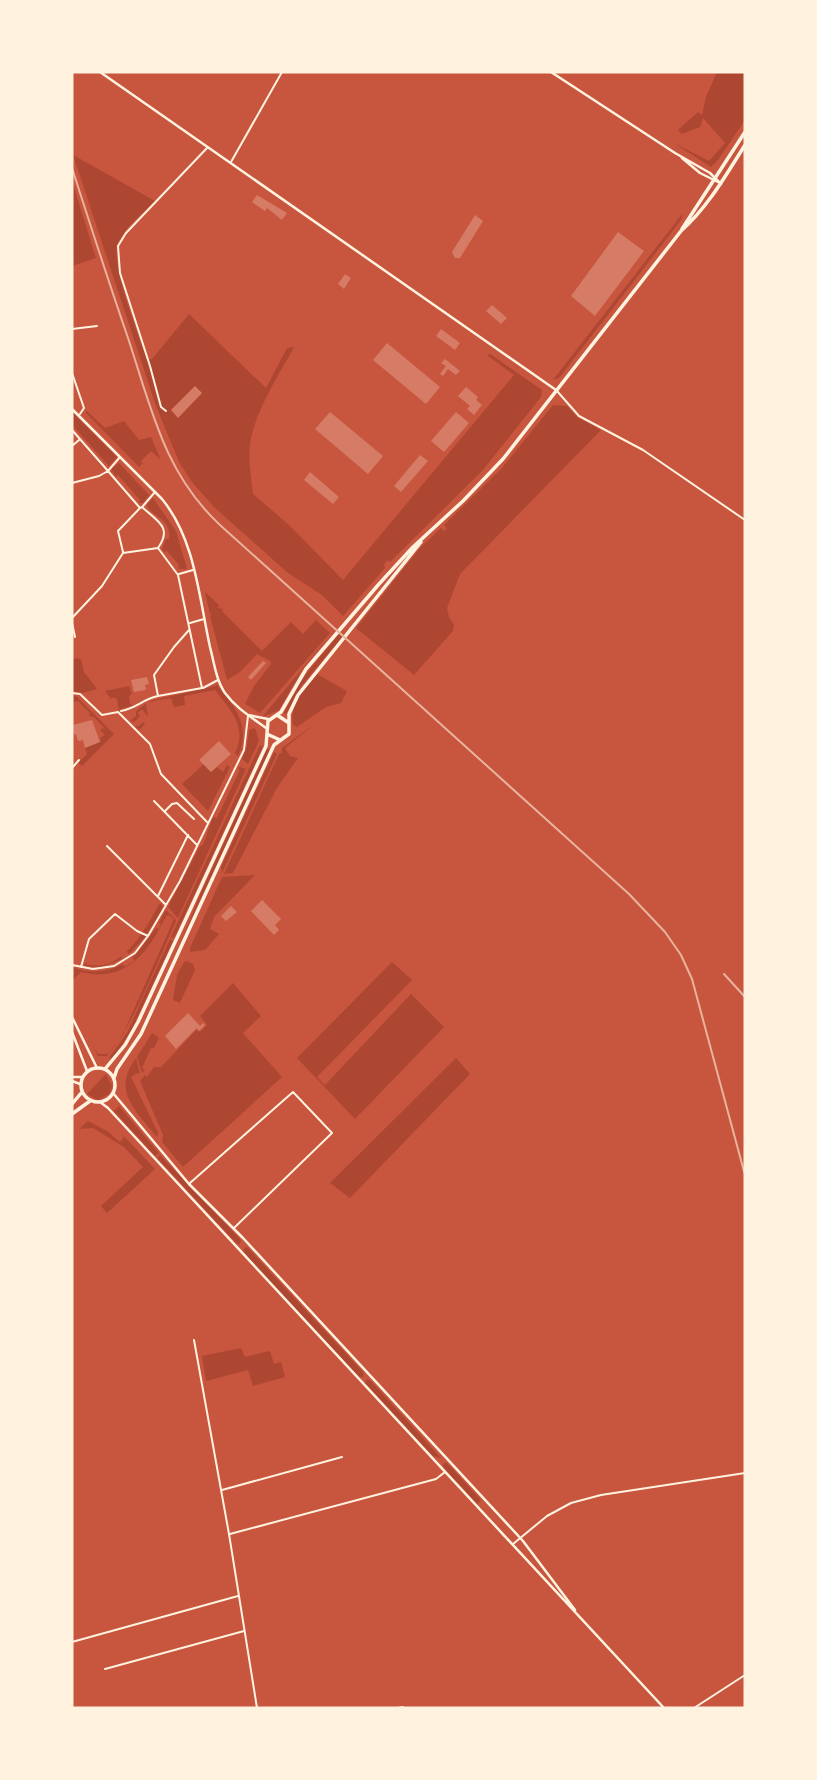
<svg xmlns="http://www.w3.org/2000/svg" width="817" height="1780" font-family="Rubik,sans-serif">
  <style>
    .green { fill: #ae4732 }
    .building { fill: #d67c66 }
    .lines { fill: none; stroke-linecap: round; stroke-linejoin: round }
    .minor { stroke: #fff3e0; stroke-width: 2 }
    .tertiary { stroke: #fff3e0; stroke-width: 2.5 }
    .secondary { stroke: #fff3e0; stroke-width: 2.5 }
    .primary { stroke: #fff3e0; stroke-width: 2.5 }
    .trunk { stroke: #fff3e0; stroke-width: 3.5 }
    .rail { stroke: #e9b49f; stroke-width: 2 }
  </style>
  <rect width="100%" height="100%" fill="#c8553d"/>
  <path class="green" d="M717 72H745V120L718 160 711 167 674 143 709 161 725 143 703 118 700 127 682 134 678 130 698 112 702 115 706 97Z
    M73 155 155 201C143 213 125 227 118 243 109 262 140 338 147 360L152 359 189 314 266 388 287 348 294 347C279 375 258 406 251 438 247 456 251 475 253 494L289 525 343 580 514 375 487 355 490 354 542 390 541 397 483 470 390 562 388 560 384 564 385 568 343 616 322 595 288 573 215 508 192 482 179 462 156 406Z
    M72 181 96 258 72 266Z
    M683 213 681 220 559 378 553 380Z
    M553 405 567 406 577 417 601 430 460 574 447 608 449 617 454 625 453 631 414 675 356 628 420 548 441 528 444 531 447 529 444 525 501 469Z
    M87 411 105 428 124 421 139 440 151 437 161 460 151 451 141 461 143 463 139 467 85 412Z
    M72 412 117 457 109 466 72 425Z
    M119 463 149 495 143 503H139L140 500 118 475 116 477 111 469Z
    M153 498 176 531 187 569H178L179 565 167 551 164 552 162 549 166 539H169C172 521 157 518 148 508L147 504Z
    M205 592 219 605 218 608 223 609 222 611 262 651 291 622 303 634 316 620 330 633 260 713 245 704 254 686 271 664 270 661 257 654 240 672 227 680 210 616 213 613 210 614Z
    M335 630 301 672 279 710 262 717Z
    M339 634 342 637 302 685 286 714 284 713 301 680Z
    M72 658 81 659 84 672 97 689 82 693 72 691Z
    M317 674 347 691 341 703 326 707 297 727 293 725C289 705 305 688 317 674Z
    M216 684C234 704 252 727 238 756L235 753C248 726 230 710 215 690L184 696 185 705 174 707 171 698 148 702 146 703 148 717 143 722 145 724 139 730 135 726H139L148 717 142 709 138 713 140 716 134 722 130 721 136 716V711L149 701 216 686Z
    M129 686 132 694 129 696 130 704 133 705 119 710 117 699 113 697 111 699 105 691Z
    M76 696 114 734 82 766 78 763 87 754 85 748 101 741 100 738 105 735 100 730 103 728 106 730 94 717 89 716 90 713 78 701 73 702 72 697Z
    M316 723 285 748 290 756 298 758 277 788 233 873 224 874 279 754 282 753V748Z
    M255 728 259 741 248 764 242 759 247 746 249 730Z
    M260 745 263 747 174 938 171 937Z
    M267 749 270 750 181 941 204 886Z
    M274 752 277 754 222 873 221 867Z
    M204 764 211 772 217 767 223 772 227 765 230 767 208 811 182 784Z
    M240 767 246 769 178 918 168 907 200 846 203 845 213 817 217 818 240 770 237 768Z
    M255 875 214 917 210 929 219 934 205 950 190 952V948L222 877Z
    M160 903 163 907 161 911 145 937 129 954 127 952 121 956 122 959 102 967 84 966 87 962V965C93 965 100 966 104 965 130 959 148 924 160 903Z
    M166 910 176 920V921C155 966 138 1017 107 1056H98L92 1044 98 1054H108L123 1034 174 919 169 915 166 916C148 953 126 983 81 972L72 981V967C90 974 106 973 123 964L125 967 134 961 133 958 156 928 159 929 161 924 159 923Z
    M170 939 173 941 130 1033 112 1059 109 1058 127 1033Z
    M187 961 193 964 195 970 180 1003 173 1000 177 975 184 962Z
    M392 962 412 980 317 1077 325 1085 411 994 444 1027 355 1119 297 1058Z
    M233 983 261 1016 243 1033 282 1077 183 1167 162 1142 163 1135 140 1081 145 1075 147 1077 154 1067H161L196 1030 200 1032 207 1025 200 1016Z
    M152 1033 159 1038 154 1048H151L142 1068 145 1070 142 1073 137 1057Z
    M136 1058 140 1074 137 1073 131 1077 158 1133 157 1137C136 1111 111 1091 136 1058Z
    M456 1058 470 1074 350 1198 330 1183Z
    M106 1074 112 1086 109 1094 98 1100 87 1094Z
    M119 1106 159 1153 155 1156 114 1111Z
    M88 1121 107 1131 120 1142 124 1137 120 1132 155 1169 107 1213 101 1206 143 1167 124 1147 93 1128 79 1129Z
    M160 1155 241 1240 240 1244H237L157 1158Z
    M245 1247 248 1248 364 1373 363 1377H359L243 1252Z
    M241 1348 245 1357 270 1351 274 1364 281 1362 285 1377 253 1386 248 1370 206 1381 202 1356Z
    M367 1379 371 1381 441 1458 433 1456 365 1383Z
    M444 1463H447L481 1500 477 1504 443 1467Z"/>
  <path class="building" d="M257 195 287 213 282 220 267 208 265 211 252 202Z
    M475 215 483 221 460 258H455L452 252Z
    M618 232 644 251 595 316 571 296Z
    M345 274 351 278 344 289 338 284Z
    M492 305 507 318 501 324 486 311Z
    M441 329 460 343 455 350 436 336Z
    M387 343 440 387 426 404 373 360Z
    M445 359 460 371 456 375 448 369 443 376 440 374 446 366 441 363Z
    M195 386 202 393 178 418 171 410Z
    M466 387 478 397 476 400 482 405 474 415 467 409 470 406 458 396Z
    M330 412 383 456 368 474 315 429Z
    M456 412 469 423 444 452 431 441Z
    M420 455 428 461 401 492 394 486Z
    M310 472 339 497 333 504 304 480Z
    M263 661 266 663 251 680 248 677Z
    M147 677 149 684 145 685 146 690 134 692 131 680Z
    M92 720 100 742 85 748 83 740 78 741 76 734 74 735 73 725Z
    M219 741 231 754 211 772 199 760Z
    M262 900 281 919 275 925 279 930 274 935 251 911Z
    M231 906 237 912 226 921 221 916Z
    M188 1013 200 1026 203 1023 205 1025 199 1031 197 1028 176 1049 165 1036Z"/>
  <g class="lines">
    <path class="minor" d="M231 162 282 72
      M72 329 97 326
      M72 373 84 408 80 414
      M557 391 579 416 643 450 745 520
      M166 411 161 407 150 366 120 273 118 246 126 233 207 148
      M72 430 108 471 120 457
      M72 446 79 440
      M72 483 99 476 108 471 140 508 118 531 123 552
      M143 506 155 492
      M158 548 178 575 202 688 158 696
      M179 574 193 570
      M72 618 102 586 123 553 158 548C173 527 157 521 142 507L140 508
      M72 623 75 637
      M190 623 204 619
      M203 688 218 680
      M72 693 80 694 102 715 118 712 150 744 161 774 207 822
      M121 711C137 708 143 699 158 696L154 675 174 647 189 630
      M72 768 79 760
      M154 801 197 845
      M165 811 172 804 177 803 194 819
      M107 846 166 905
      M158 896 188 835
      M72 965 93 969 114 966 135 953 148 936 180 881 244 750 248 716
      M81 967 89 939 115 914 137 931 148 936
      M190 1183 293 1092 332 1133 234 1228
      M194 1340 229 1534 257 1708
      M222 1490 342 1457
      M230 1534 436 1479 445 1472
      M513 1544 547 1516 571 1503 601 1495 745 1473
      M72 1642 238 1596
      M105 1669 244 1631
      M398 1708 403 1707
      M694 1708 745 1675"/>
    <path class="tertiary" d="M100 72 556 390
      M551 72 675 153 710 173 721 184
      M682 158 700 173 720 183
      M72 409 162 499C195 539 199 597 210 647 214 662 216 680 225 693 236 708 251 717 266 728
      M248 715 268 719
      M72 1077H83
      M72 1081 80 1084"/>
    <path class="secondary" d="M72 1017 97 1068
      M72 1032 87 1071"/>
    <path class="primary" d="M113 1093 189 1184 243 1238 523 1541 575 1610
      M100 1102 108 1108 664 1708"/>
    <path class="trunk" d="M682 229 745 132
      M277 715 289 723
      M267 734 280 740
      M81 1085a17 17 0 1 1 34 0a17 17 0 1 1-34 0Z
      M105 1069 125 1045 138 1022 266 746 268 721 281 712 306 669 379 584 413 547 463 501 503 459 681 231C708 207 726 175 745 145
      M114 1078 117 1069 141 1034 274 745 289 734V714L298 695 421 542
      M72 1104 82 1092
      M72 1114 90 1101"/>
    <path class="rail" d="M72 168C90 224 108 280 127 335 151 406 163 472 220 525L629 894 665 932 681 955 692 979 745 1175
      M724 974 745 997"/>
  </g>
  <rect width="817" height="1780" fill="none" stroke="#fff3e0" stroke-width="147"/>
</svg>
